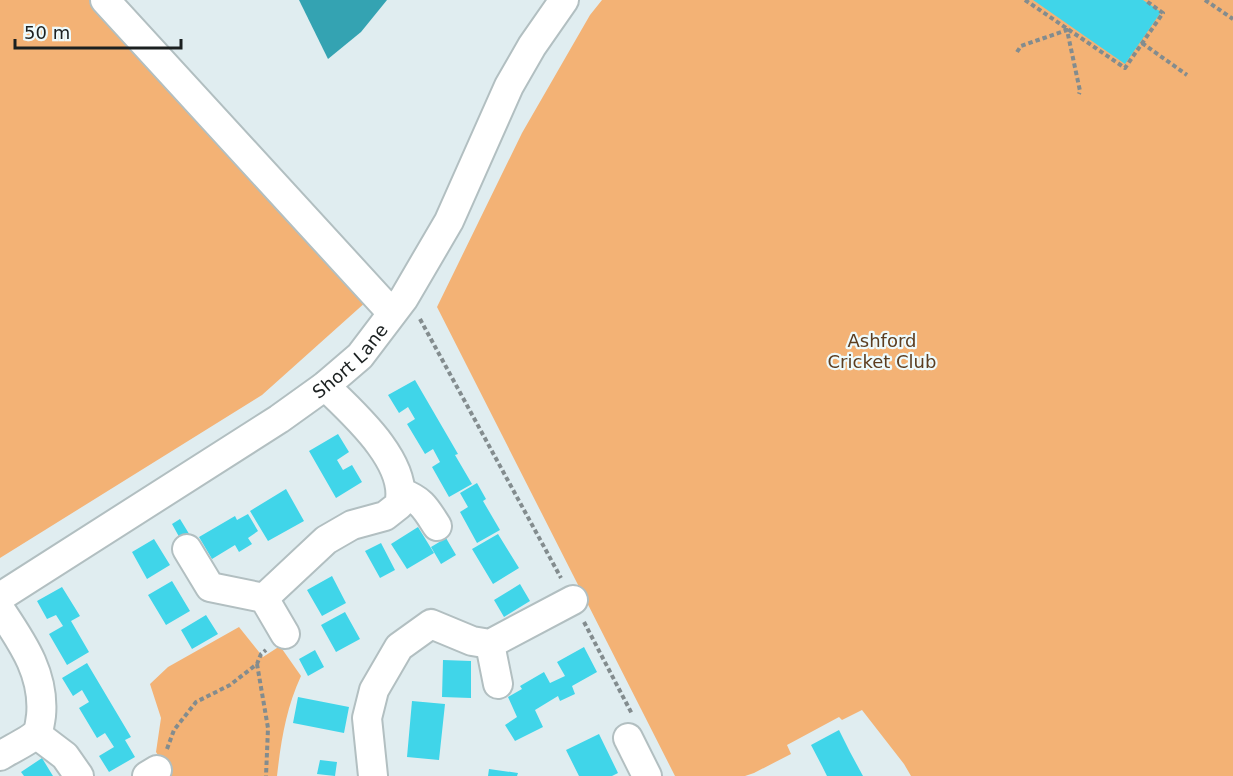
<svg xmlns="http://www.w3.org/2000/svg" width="1233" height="776" font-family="'DejaVu Sans',sans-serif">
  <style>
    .green { fill: #f3b275 }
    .water { fill: #34a3b2 }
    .building { fill: #40d5e9 }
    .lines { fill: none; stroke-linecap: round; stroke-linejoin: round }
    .minor-casing { stroke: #b2bfc1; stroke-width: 32 }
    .path { stroke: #838c8e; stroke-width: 4; stroke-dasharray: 4.5 3; stroke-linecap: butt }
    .minor { stroke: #fff; stroke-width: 28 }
    .labels { text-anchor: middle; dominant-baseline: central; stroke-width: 4.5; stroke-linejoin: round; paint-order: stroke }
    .park-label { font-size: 18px; fill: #5c3d1f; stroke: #eefbfd }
    .street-label { font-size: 18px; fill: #1b2020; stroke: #eefbfd }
  </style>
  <rect width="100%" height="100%" fill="#e0edf0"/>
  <path class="green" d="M0 0H92L367 301 262 395 0 558Z
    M602 0H1233V776H911L904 764 862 710 842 720 839 717 787 745 791 754 754 773 745 776H675L437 307 522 133 590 15Z
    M239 627 263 657 280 646 301 676C286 708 281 741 277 776H171L156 752 161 718 150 684 168 667Z"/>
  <path class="water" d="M299 0H387L361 32 328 59Z"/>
  <path class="building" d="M1033 0H1143L1161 12 1125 64Z
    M415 380 458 454 455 455 472 484 449 497 432 467 440 462 433 449 425 454 407 424 415 419 408 407 399 413 388 395Z
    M338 434 349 452 337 460 343 470 352 465 362 482 336 498 309 451Z
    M477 483 486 499 483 501 500 530 477 543 460 512 468 507 460 493Z
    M286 489 304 521 268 541 250 511Z
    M248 514 258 531 248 538 252 544 239 552 235 545 212 559 199 537 235 516 237 520Z
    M180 519 191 537 182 542 172 524Z
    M418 527 434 553 407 569 391 544Z
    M498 534 519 568 493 584 472 549Z
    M446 538 456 555 441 564 431 547Z
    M154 539 170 565 147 579 132 552Z
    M381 543 395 570 380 578 365 551Z
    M332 576 346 603 322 616 307 590Z
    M172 581 190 611 166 625 148 595Z
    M520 584 530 601 504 617 494 600Z
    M62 587 80 616 71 621 89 652 67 665 49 634 63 626 56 615 47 619 37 601Z
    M345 612 360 639 336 652 321 625Z
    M206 615 218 634 192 649 181 630Z
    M584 647 597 672 572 686 575 694 560 701 558 696 535 710 543 727 515 741 505 725 517 717 508 697 522 689 520 686 544 672 550 683 565 676 557 662Z
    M315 650 324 667 308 676 299 659Z
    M443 660 471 661V698L442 697Z
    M87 663 131 737 125 740 135 757 109 772 99 756 114 747 105 733 97 738 79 708 89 702 82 690 73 696 62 678Z
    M298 697 349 707 344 733 293 723Z
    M412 701 445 704 439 760 407 757Z
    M839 730 850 752 863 776H827L822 766 811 745Z
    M599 734 618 773 612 776H579L566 750Z
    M42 758 53 776H24L21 772Z
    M320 760 337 762 335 776 317 774Z
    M489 769 518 773 517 776H488Z"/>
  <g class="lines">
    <g class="minor-casing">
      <g id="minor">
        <path d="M105 0 392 313"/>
        <path d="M402 493C422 500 426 509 437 526"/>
        <path d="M187 549 210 587 264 598 285 634"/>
        <path id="s1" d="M0 597 279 419 325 386 360 356 404 298 449 221 509 86 532 46 564 0"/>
        <path d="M264 598 326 540 352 525 385 516 399 505C410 463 353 413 325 386"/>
        <path d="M0 609C22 642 45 674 41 716 40 721 40 729 36 734 29 741 9 750 0 756"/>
        <path d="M490 644 498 684"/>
        <path d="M36 734 65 756 79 776"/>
        <path d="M628 738 647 776"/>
        <path d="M147 776 157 770"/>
        <path d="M373 776 367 718 374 690 399 647 431 624 472 641 490 644 573 600"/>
      </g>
    </g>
    <path class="path" d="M1025 0 1125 68 1163 13 1145 0
      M1205 0 1233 19
      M1142 43 1187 75
      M1017 52 1021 46 1067 30 1080 91 1079 94
      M420 319 561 578
      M584 622 632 714
      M257 664 268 728 266 776
      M167 749 174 730 196 702 230 685 257 664 261 654 266 650"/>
    <use href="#minor" class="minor"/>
  </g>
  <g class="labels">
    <g class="park-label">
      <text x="882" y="340">Ashford<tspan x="882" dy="21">Cricket Club</tspan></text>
    </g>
    <g class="street-label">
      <text stroke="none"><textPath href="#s1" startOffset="423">Short Lane</textPath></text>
    </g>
  </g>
  <path d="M15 39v9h166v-9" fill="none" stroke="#1b2020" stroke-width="3"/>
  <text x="24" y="39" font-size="18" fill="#1b2020" stroke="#eefbfd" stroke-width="4.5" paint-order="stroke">50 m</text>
</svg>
